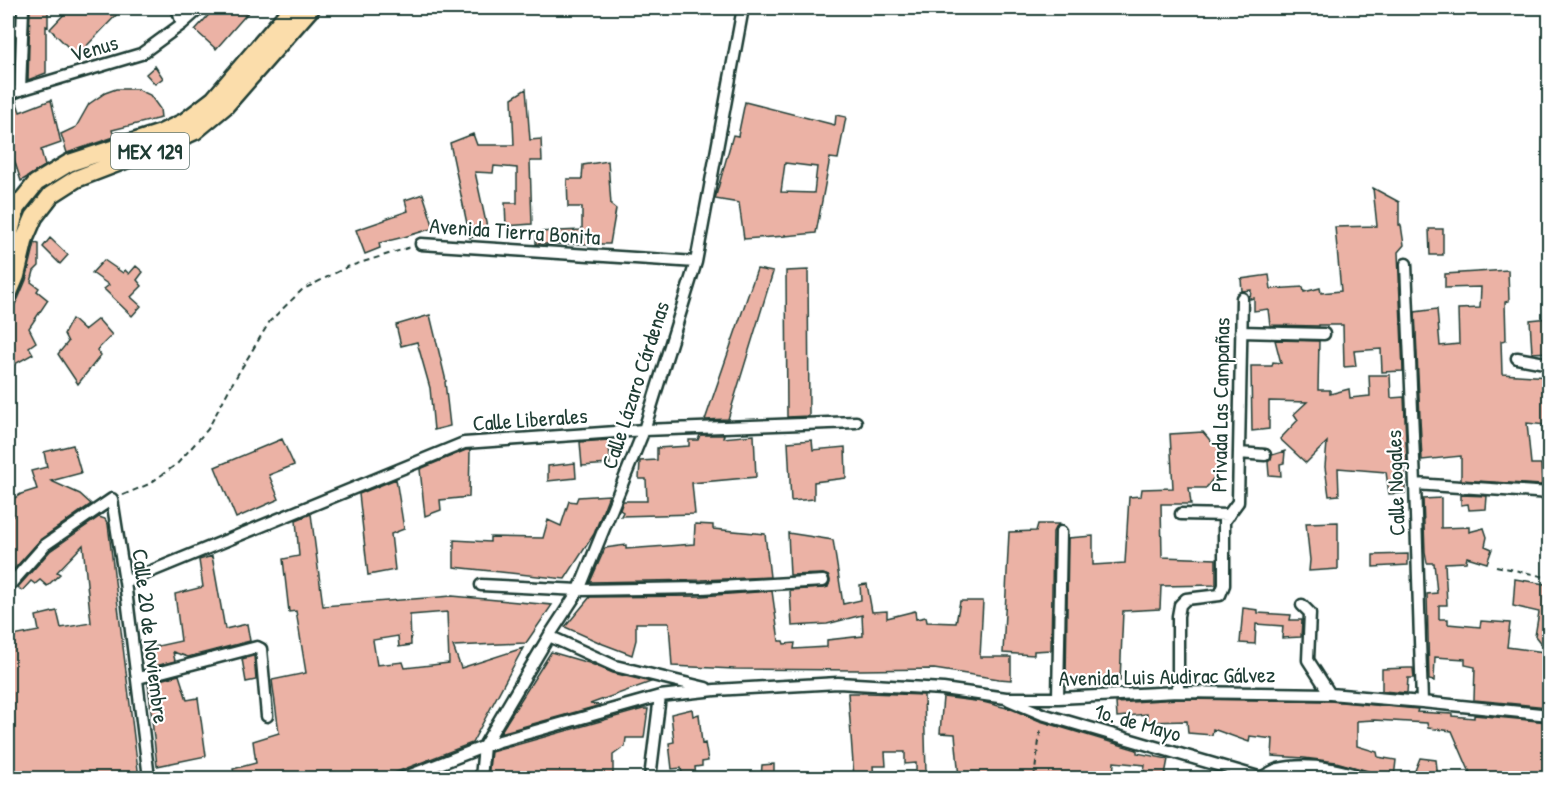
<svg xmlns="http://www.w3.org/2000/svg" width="1557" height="786" font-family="'Patrick Hand',sans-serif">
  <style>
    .building { fill: #ebb2a5; stroke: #1f3d34; stroke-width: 1.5; fill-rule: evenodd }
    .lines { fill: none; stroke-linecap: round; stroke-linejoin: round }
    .minor-casing { stroke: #1f3d34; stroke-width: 15 }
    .primary-casing { stroke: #1f3d34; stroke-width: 21 }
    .path { stroke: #1f3d34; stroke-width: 2; stroke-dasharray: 6 4.5; stroke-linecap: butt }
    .minor { stroke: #fff; stroke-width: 10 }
    .primary { stroke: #fbddab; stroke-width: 16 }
    .labels { text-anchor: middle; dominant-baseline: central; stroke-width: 4.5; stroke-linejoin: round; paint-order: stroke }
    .shield { fill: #fff; stroke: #627771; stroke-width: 1.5 }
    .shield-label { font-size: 21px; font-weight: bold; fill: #1f3d34 }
    .street-label { font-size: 22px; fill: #1f3d34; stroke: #fff }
  </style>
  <rect width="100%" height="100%" fill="#fff"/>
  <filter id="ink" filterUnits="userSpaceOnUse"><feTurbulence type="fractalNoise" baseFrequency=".0167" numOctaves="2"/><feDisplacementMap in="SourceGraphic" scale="12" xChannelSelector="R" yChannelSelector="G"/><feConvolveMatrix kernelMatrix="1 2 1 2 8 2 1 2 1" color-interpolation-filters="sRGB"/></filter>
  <g filter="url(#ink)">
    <path class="building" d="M30 8H48V27L46 26V73L28 80Z
      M70 8H123L77 56 50 29Z
      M215 8H252L216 49 195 30Z
      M8 37 14 38 13 85 8 87Z
      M155 66 163 78 155 84 146 74Z
      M116 89H137L150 95 160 109 161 118 112 130 114 137 67 153 61 134 76 127 89 104 105 93Z
      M526 89 530 140 541 139 542 161H530L532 224 506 226 505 203H517V168L494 166 493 173 475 172 488 232 470 238 450 143 473 134 477 145H514L512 98Z
      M16 100 20 112 51 100 61 143 41 150 45 166 21 181 8 141V102Z
      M745 102 835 125 836 115 846 117 838 159 830 158 816 233 785 236V234V236L744 239 739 203 715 199 733 135 738 136ZM785 163 817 167 814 193 781 192Z
      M608 161 611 205 616 209 610 244H536V232L582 230V207H568L567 179H582L583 165Z
      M1373 188 1399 202V225H1401L1404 245 1398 252 1403 371 1382 372 1381 349 1354 351 1356 366 1344 367 1343 325H1319V326L1270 325 1268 309 1254 311V298L1250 299 1251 290 1242 291 1241 279 1269 275 1271 289 1303 287 1304 292 1320 288 1321 293 1341 291 1335 227 1377 226Z
      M423 194 434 228 404 237 379 243 380 248 365 254 356 230 385 220V219L408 211 405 200Z
      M1429 229H1443V255H1430Z
      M50 238 68 255 60 264 43 247Z
      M35 243 39 244V266L34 271 31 282 39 288 37 291 48 300 29 328 36 342 29 347 33 354 8 368V316L18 299 26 280Z
      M104 260 123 273 125 270 129 274 136 266 143 272 137 280 142 286 131 297 141 306 132 316 104 289 109 285 92 273Z
      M757 269 773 272 728 419 705 420Z
      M808 270 809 416 787 417 786 271Z
      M1508 270 1509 301 1505 302 1506 340 1501 341 1502 374 1550 377V402H1548V411L1546 425 1527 423 1531 464H1541L1542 485 1461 480V456L1422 460 1415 312 1437 309 1440 346 1459 344 1458 309 1480 308 1481 287 1445 288V274Z
      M430 315 446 381 445 382 450 426 434 430 430 388 417 342 401 346 396 325Z
      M1549 318 1550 352 1532 353 1530 320Z
      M72 319 84 330 98 319 112 335 97 350 101 355 78 384 58 354 68 342 64 334Z
      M1275 340 1319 341 1318 390H1330V394L1349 389 1350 398 1370 396 1369 375H1390L1391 398 1404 397 1407 462 1405 463V493L1389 494 1386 472 1338 468 1339 495 1329 496 1325 467 1327 442 1306 463 1280 439 1298 420 1294 414 1307 402 1269 401V429L1252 431 1251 366H1272L1273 362 1281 363Z
      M1203 432 1214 445H1223L1224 464 1206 488H1189L1191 504H1161L1162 557 1216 559V585L1161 586 1160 609 1123 611 1120 681 1066 680 1068 538 1093 536V565L1125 563 1129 497 1141 496 1142 489 1173 488 1170 434Z
      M700 435H724L723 438 754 435 756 477 692 483 695 514 621 516 623 512 620 510 623 501H647L646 479H639L640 461 657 460V448L689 446V440H698Z
      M282 439 294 465 269 475 279 499 236 518 215 467Z
      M609 440 610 464 582 466 580 442Z
      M812 440 813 450 845 447 846 478 814 482V499L791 501 788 442Z
      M73 445 81 473 51 481 80 494 91 504 41 539 8 576V521L13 516 8 509V502L21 494 37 489 31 471 47 467 44 452Z
      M466 450H470L469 497 440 500 441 510 425 516 420 469Z
      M1285 451 1284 463 1280 464 1281 476 1269 475 1268 462 1271 459 1272 455Z
      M575 463 576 478 548 481V466Z
      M396 479 404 529 391 534 395 570 368 575 359 494Z
      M609 495 594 534 565 579 454 567V540L490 542V537L543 538 548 520 561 526 569 501 576 502 578 497Z
      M1461 495 1487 496 1486 509 1469 510 1468 504 1461 505Z
      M1441 498V528L1469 527V532L1484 528 1487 537 1485 546 1492 549 1487 563 1467 557 1466 562 1445 563 1447 605H1439V619H1448V624L1480 627 1481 621 1510 623 1507 647 1544 652 1543 658 1550 659 1548 707 1474 700 1475 667 1465 665V659L1435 657 1434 681 1429 680 1427 594 1437 593 1434 563H1427L1425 552 1423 499Z
      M311 514 323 606 452 596 552 605 526 643 453 646 461 668 523 648 472 743 381 778H235L233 769 256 763 253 741 279 733 272 680 306 673 296 611 289 612 283 559 299 556 296 520ZM447 612 449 663 405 668 403 662 377 665 373 640 398 636 399 647 411 645 410 615Z
      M99 517 105 519 108 524 139 778H8V637L39 631 36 616 57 611 61 628 91 623 83 545 57 572 60 574 47 586 40 580 35 584 31 581 22 591 18 587 50 551Z
      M1338 522V569L1309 571 1310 560 1306 523Z
      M695 524 713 525V529L765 534 770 577 702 580 590 582 605 548 626 545V549L694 544Z
      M1038 524H1059L1055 528 1053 532 1051 650 1034 651V655L1003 653 1009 532 1036 531Z
      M788 533 833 540 843 604 861 600 860 585 867 584 872 612 887 611V618L915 611 916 619 926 617 927 622 956 623 960 601H983L980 657H1011V680L999 679 934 669 861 670 734 669 672 666 669 623H636V640L632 655 603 644 565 627 590 597 702 596 772 591 779 641H783L784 644 795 643 794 649 827 647V640L863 636 862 615 827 624 792 626 790 590 824 588 828 587 830 581 829 576 823 574 790 575Z
      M1408 554V565L1373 567V555Z
      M212 556 225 629 247 624 250 641 188 657 173 652 175 661 148 668 144 649 181 641 175 594 203 587 199 560Z
      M1515 579 1550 585V628L1545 649 1535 636 1539 612 1513 606Z
      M1243 608 1258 610V613L1291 615 1290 620H1302L1301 637 1282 638 1283 626 1256 624 1255 644 1240 643Z
      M551 652 589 663 613 673 651 682 590 704 601 705 500 733Z
      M253 656H254L256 680 246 682 242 659Z
      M1408 668H1413L1414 678H1408L1407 693 1382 691V669Z
      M179 675 187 700 198 698 206 756 157 766 148 683Z
      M848 693H869L924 695 926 775H916V763L905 764V752H885L886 766H873L874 778H854Z
      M943 697 983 702 1011 709 1040 721 1137 750V753L1168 759 1165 775 1144 773 1145 765 1114 762 1113 778H959L955 734 940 733Z
      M1178 699 1330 701 1418 709 1417 712 1452 714V716L1474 718V715L1548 722 1547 778H1484L1483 774 1471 775 1452 731 1428 728 1427 723 1374 720 1357 721V746L1377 752 1378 757 1396 760 1394 778H1373L1372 773 1368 771 1336 762 1304 758 1272 756 1273 739 1250 736 1249 742 1213 729 1212 735 1188 733 1187 721 1148 722 1147 714 1117 717 1116 703Z
      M643 709H648L644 738H626L625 746 613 755V778H488L491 752Z
      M692 709 693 716 699 714 702 744 705 743 708 761 702 762V766L695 767 696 777 683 778 681 768 672 769 669 743 674 742 671 714Z
      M1420 758 1436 760 1438 778H1412Z
      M774 764V778H761L762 765Z"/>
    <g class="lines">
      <g class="minor-casing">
        <path id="minor" d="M177 8 182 24
          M8 29 22 31
          M20 90 23 8
          M8 95 20 90 141 54 182 24 200 8
          M421 244 696 262
          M1406 264 1415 484 1422 702
          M1241 332 1324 334
          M1517 358 1550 364
          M1239 453 1265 455
          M1415 484 1550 493
          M1181 514 1229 515
          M125 582 464 443 644 430 856 422
          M481 585 579 590 702 588 823 581
          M8 587 45 545 112 499 125 582 149 778
          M1302 605 1310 613 1308 660 1330 694
          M549 636 615 666 706 688
          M138 678 257 647 261 649 267 716
          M1178 692V616L1180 605 1186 599 1220 595 1224 585V521L1238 502 1242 298
          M1058 698 1061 532
          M1009 700 1042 714 1262 778
          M403 778 496 742 660 696 715 690 838 683 943 689 1006 698H1058L1178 692 1330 694 1422 702 1550 715
          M481 778 484 746 549 636 579 590 644 430 696 262 743 8
          M650 778 660 696
          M1261 778C1266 775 1272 771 1278 769 1307 762 1339 769 1366 778"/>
      </g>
      <g class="primary-casing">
        <path id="primary" d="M8 250 9 237 16 208 36 183 69 163 161 133 184 122 214 99 292 8
          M8 295 16 276 25 238 34 217 51 195 76 179 162 146 195 131 225 106 311 8"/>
      </g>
      <path class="path" d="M123 495 149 484 177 464 208 429 232 384 270 321 302 290 347 267 411 247
        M1496 566 1550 578
        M1034 778 1041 726"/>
      <use href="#minor" class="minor"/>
      <use href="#primary" class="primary"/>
    </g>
  </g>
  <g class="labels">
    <rect class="shield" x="111" y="133" width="78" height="36" rx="4.5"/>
    <g class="shield-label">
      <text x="150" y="151">MEX 129</text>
    </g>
    <g class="street-label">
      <text transform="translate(94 48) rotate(-16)">Venus</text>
      <text transform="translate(515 231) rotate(4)">Avenida Tierra Bonita</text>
      <text transform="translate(635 385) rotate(-72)">Calle Lázaro Cárdenas</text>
      <text transform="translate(1220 405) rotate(-89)">Privada Las Campañas</text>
      <text transform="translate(530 419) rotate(-4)">Calle Liberales</text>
      <text transform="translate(1395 483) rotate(-92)">Calle Nogales</text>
      <text transform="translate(151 636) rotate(83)">Calle 20 de Noviembre</text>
      <text transform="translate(1167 676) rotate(-1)">Avenida Luis Audirac Gálvez</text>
      <text transform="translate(1138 722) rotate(16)">1o. de Mayo</text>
    </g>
  </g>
  <rect width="1557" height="786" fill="none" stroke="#fff" stroke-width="30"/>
  <rect x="15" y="15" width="1527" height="756" fill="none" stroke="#1f3d34" stroke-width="2" filter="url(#ink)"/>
</svg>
